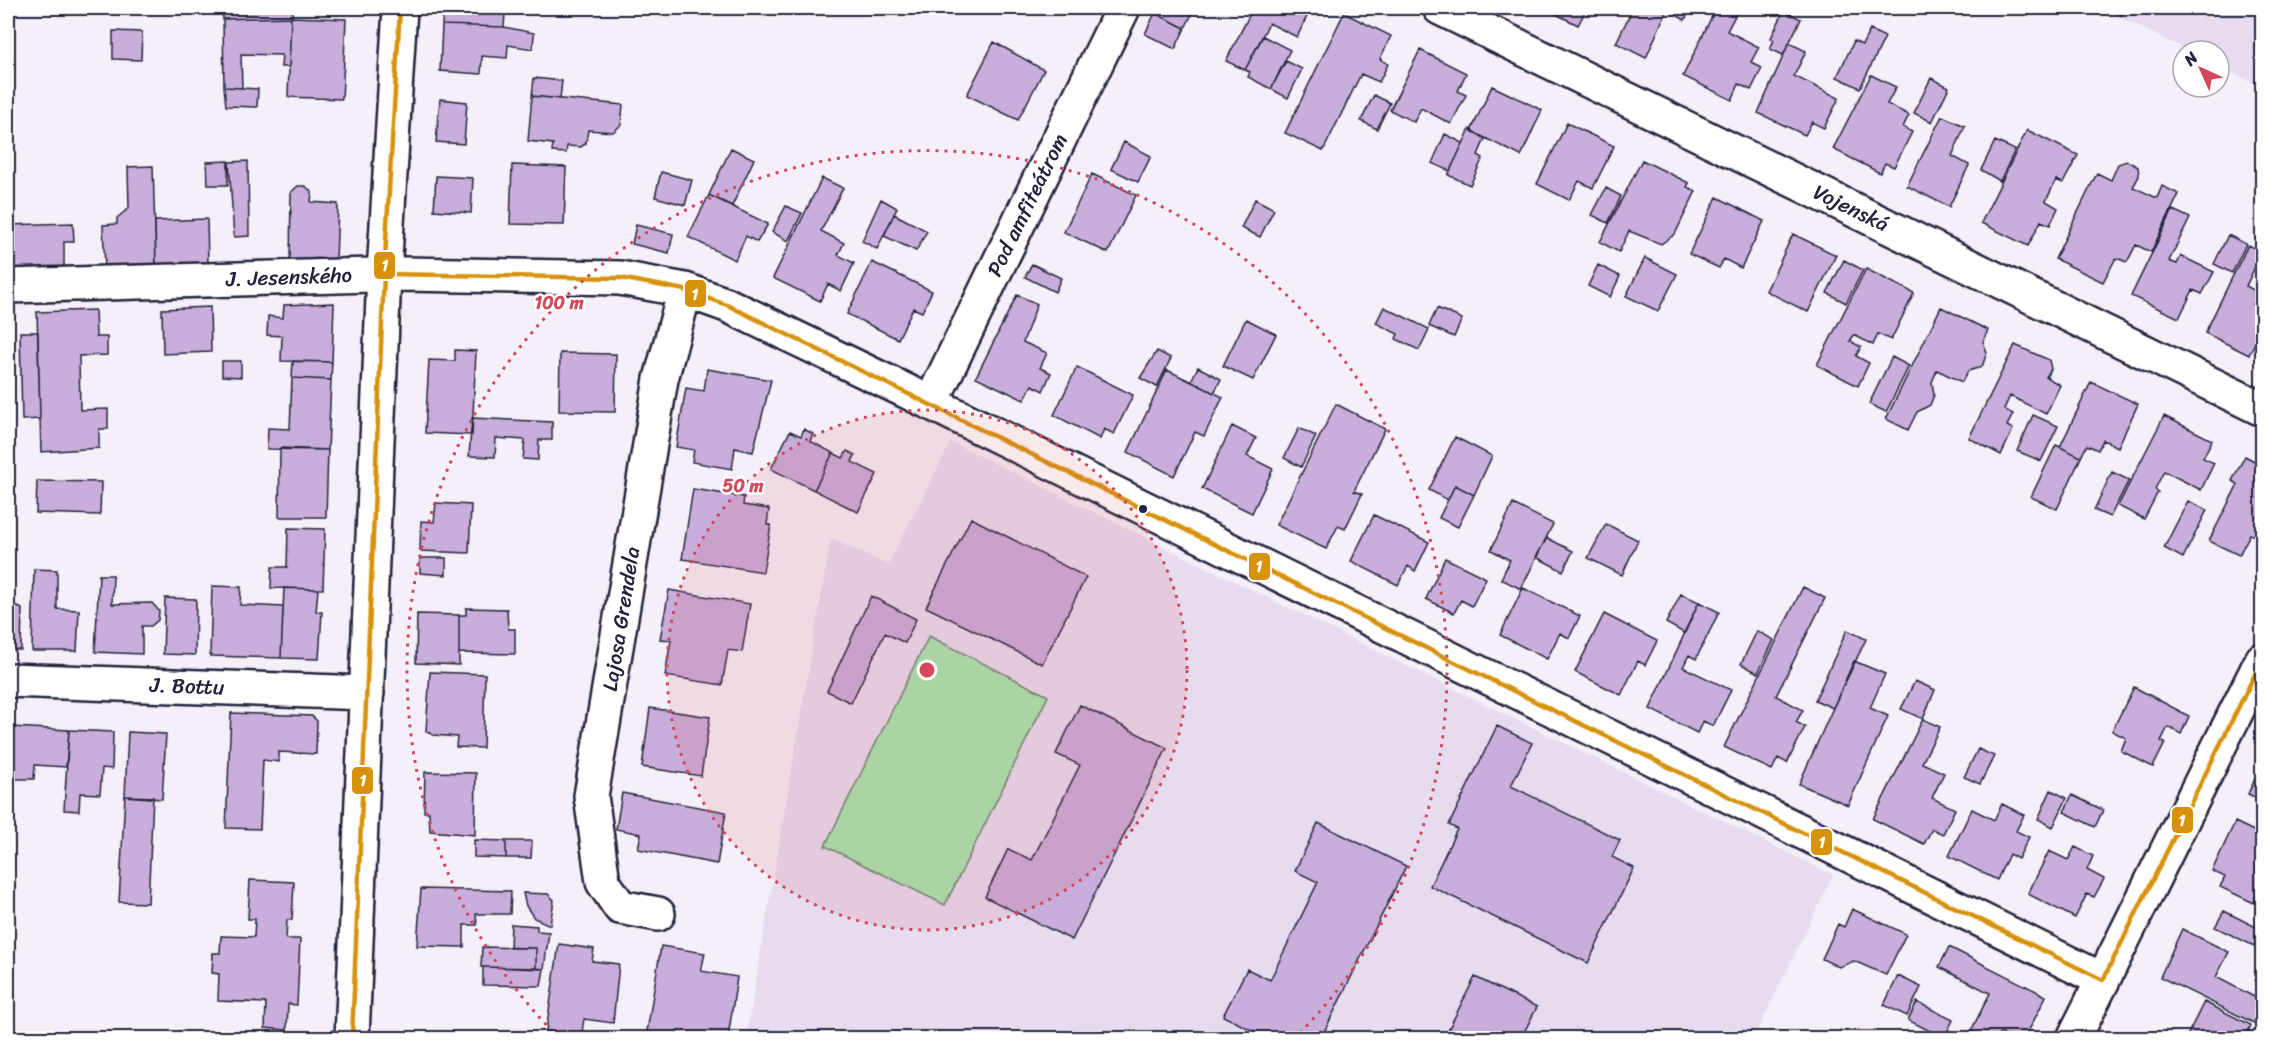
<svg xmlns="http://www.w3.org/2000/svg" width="2270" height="1046" font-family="Sriracha,sans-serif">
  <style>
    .built { fill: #e7dcef }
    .green { fill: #a8e6ae; stroke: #658474; stroke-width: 1.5 }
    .building { fill: #c9aedb; stroke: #22223b; stroke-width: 1.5 }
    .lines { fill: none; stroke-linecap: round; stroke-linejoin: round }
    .street-casing { stroke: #22223b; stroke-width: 38 }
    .street { stroke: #fff; stroke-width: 33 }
    .bus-1-casing { stroke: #fff; stroke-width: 9 }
    .bus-1 { stroke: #d79209; stroke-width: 4.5 }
    .ring { fill: none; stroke: #d1495b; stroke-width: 3; stroke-dasharray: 3 6 }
    .bus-dot { fill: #22223b; stroke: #fff; stroke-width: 2 }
    .labels { text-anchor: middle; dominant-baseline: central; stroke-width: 5; stroke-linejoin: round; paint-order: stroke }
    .street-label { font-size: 21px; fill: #22223b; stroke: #fff }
    .centre { fill: #d1495b; stroke: #fff; stroke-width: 3 }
    .ring-label { font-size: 18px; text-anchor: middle; font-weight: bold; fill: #d1495b; stroke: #fff; stroke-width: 5; stroke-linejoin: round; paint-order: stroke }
    .line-badge { stroke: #fff; stroke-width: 2 }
    .badge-label { font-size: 16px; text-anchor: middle; font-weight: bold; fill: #fff }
  </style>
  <rect width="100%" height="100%" fill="#f4eff8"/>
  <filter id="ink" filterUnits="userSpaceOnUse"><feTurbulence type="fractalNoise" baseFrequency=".0167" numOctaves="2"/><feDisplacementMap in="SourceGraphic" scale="12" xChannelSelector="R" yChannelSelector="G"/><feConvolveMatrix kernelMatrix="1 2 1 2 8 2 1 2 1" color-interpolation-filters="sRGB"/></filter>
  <g filter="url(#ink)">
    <path class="built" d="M2100 8H2262V87L2219 66V51H2189Z
      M951 442 1833 875 1754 1038H746L831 539 888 565Z"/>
    <path class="green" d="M929 636 1048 696 945 905 825 846Z"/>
    <path class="building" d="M222 8H293L292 17 223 19Z
      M443 8H491L490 12 505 13 504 27 442 25Z
      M1158 8H1195L1185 28 1155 13Z
      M1253 8H1311L1297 37 1269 23 1245 70 1226 61Z
      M1544 8H1587L1578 25Z
      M1633 8H1691L1685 20 1667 10 1646 58 1616 43Z
      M1716 8H1739L1727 31 1759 47 1751 62 1762 68 1751 90 1739 84 1732 100 1683 76Z
      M2106 8H2125L2121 15Z
      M1784 11 1801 19 1783 55 1770 49 1774 40 1771 38Z
      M1155 13 1185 28 1175 49 1145 34Z
      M1344 13 1391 36 1380 59 1388 64 1379 82 1361 74 1323 151 1285 133Z
      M291 17 289 67H281L282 55 241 54 242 88 224 87 223 19Z
      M291 17 346 19 342 99 288 97Z
      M442 25 504 27 534 33 533 49 508 45 507 58 482 56 481 74 440 71Z
      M1870 30 1885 37 1860 88 1837 77 1854 41 1862 45Z
      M113 31 142 32 141 60 113 59Z
      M1263 36 1290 50 1271 89 1248 77 1250 72 1245 70Z
      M994 42 1044 70 1018 120 967 95Z
      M1789 43 1806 51 1794 76 1839 98 1824 128 1812 122 1805 135 1758 113Z
      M1420 50 1466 73 1458 91 1466 95 1451 124 1421 108 1414 122 1390 110Z
      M1286 61 1302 69 1288 98 1271 89Z
      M1871 75 1896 87 1887 104 1909 115 1903 127 1912 132 1894 167 1885 163 1880 173 1833 149Z
      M534 78 562 81 560 99 532 96Z
      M1931 78 1949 87 1932 122 1914 113Z
      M1492 86 1542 110 1521 156 1471 131Z
      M224 87 258 89 257 107 226 106Z
      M1374 95 1390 103 1377 129 1361 121Z
      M532 96 623 105 621 125 613 132 588 130 586 143 581 147 567 146 566 153 552 152 553 144 528 141Z
      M440 99 467 102 464 144 436 142Z
      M1942 116 1965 126 1952 156 1969 165 1949 207 1907 186Z
      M1567 123 1614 146 1593 188 1579 181 1569 200 1537 184Z
      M1470 129 1485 139 1478 155 1483 158 1470 185 1448 175Z
      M2027 130 2078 155 2063 183 2056 180 2046 201 2058 208 2050 225 2041 221 2028 246 1981 223Z
      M1445 134 1463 143 1450 171 1432 163Z
      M1995 141 2015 150 2000 181 1981 170Z
      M1124 142 1151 156 1138 182 1111 169Z
      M731 148 754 159 732 206 709 195Z
      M1642 160 1689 183 1687 187 1696 191 1675 234 1661 244 1629 231 1619 252 1600 242Z
      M228 161V185H208L207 162Z
      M248 161 249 236 234 237 229 162Z
      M2127 161 2138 167 2139 176 2133 187 2157 198 2162 186 2179 194 2151 252 2136 245 2127 262 2116 258 2103 282 2055 259 2097 173 2111 180 2118 164Z
      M512 165 566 167 564 225 510 224Z
      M153 166 156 266 105 268 103 225 117 224V218L129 208 128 167Z
      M661 172 692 180 685 205 655 197Z
      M1092 174 1136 195 1108 253 1064 232Z
      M436 176 473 178 471 213 434 210Z
      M822 178 843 188 821 231 844 243 838 255 854 263 841 291 828 284 820 301 773 278Z
      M298 186H305L312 192 311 202 338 204 336 261 290 263 291 192Z
      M1606 188 1621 196 1608 223 1592 215Z
      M709 195 768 224 757 242 746 236 735 260 688 237Z
      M1717 197 1764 221 1741 268 1724 259 1719 268 1689 254Z
      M881 199 897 208 877 249 862 241Z
      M1255 199 1274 209 1260 237 1241 228Z
      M786 206 802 213 788 241 772 232Z
      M2173 210 2190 218 2169 261 2177 264 2181 256 2214 272 2202 294 2193 290 2179 318 2131 296Z
      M894 214 927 231 916 251 884 236Z
      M207 219 208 265 156 266 155 221Z
      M73 223 74 242H64V269L8 270V225Z
      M636 225 673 234 669 253 632 244Z
      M1793 234 1836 255 1808 312 1766 291Z
      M2228 235 2246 244 2232 273 2214 264Z
      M2248 245 2262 252 2246 286 2259 293 2253 305 2262 310V328L2249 355 2205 333Z
      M1645 258 1677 274 1658 311 1626 296Z
      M1844 260 1863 270 1846 303 1827 293Z
      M872 262 932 291 922 312 913 308 898 339 847 314Z
      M1032 264 1061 278 1055 292 1025 277Z
      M1598 265 1620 276 1610 297 1588 286Z
      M1866 269 1914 293 1891 340 1878 334 1873 345 1854 335 1850 341 1861 347 1856 356 1869 363 1858 386 1817 365Z
      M1017 295 1037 304 1023 342 1047 353 1040 368 1051 373 1043 391 1032 385 1024 400 976 377Z
      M334 303 332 362 281 361 282 336 267 335 268 316 283 318 284 305Z
      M210 307 211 352 163 354 162 309Z
      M1384 307 1429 329 1419 350 1396 339 1398 334 1376 323Z
      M1941 307 1988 330 1983 342 1987 352 1982 367 1968 371 1962 382 1937 370 1932 382 1934 395 1930 405 1917 412 1908 430 1886 419Z
      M1437 308 1462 319 1454 337 1429 326Z
      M95 310 96 337H107V355L79 356 80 410 108 409V429H99V448L41 452 37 312Z
      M1246 319 1276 334 1253 380 1223 366Z
      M20 332H38L40 419 22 420Z
      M2015 345 2049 360 2051 369 2046 377 2060 385 2046 414 2010 396 2004 409 2013 414 2007 426 2013 429 2001 455 1969 438Z
      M455 350 476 351 472 435 425 433 429 360 455 361Z
      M1157 351 1171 358 1157 387 1140 378Z
      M560 353 616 354 615 412 559 411Z
      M1892 357 1909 366 1886 412 1869 404Z
      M222 361H241V377L222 376Z
      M293 361 332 362 331 380 292 378Z
      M1077 367 1133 395 1114 434 1104 429 1100 439 1054 415Z
      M1198 367 1221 379 1214 393 1191 381Z
      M707 369 771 380 753 452 735 448 732 469 692 462 694 450 676 447 686 388 704 391Z
      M1167 370 1223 397 1204 436 1195 432 1174 476 1128 452Z
      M292 378 331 380 328 450 267 449 268 428 290 429Z
      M2091 382 2138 404 2118 447 2103 440 2098 450 2087 445 2081 457 2060 447Z
      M1336 404 1385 429 1354 491 1362 494 1345 529 1338 526 1326 549 1276 525Z
      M2033 415 2058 426 2041 461 2017 451Z
      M2164 416 2212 440 2203 458 2214 463 2201 490 2164 471 2155 489 2158 492 2144 519 2118 506Z
      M472 418 552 422V440H539L538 460 523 459 525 440 496 438 495 457 469 456Z
      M1232 426 1256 438 1247 456 1273 469 1252 513 1202 489Z
      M1299 428 1316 436 1301 467 1284 458Z
      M804 429 813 434 810 441 833 453 814 490 771 469 790 431 801 436Z
      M1455 437 1492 456 1474 495 1455 485 1448 500 1429 490Z
      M2056 445 2081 457 2057 509 2031 497Z
      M280 448 328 450 326 517H279Z
      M847 451 855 455 852 462 877 474 858 512 814 490 833 453 843 458Z
      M2245 456 2262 465V539L2250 534 2239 555 2209 541 2238 484 2232 481Z
      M2112 472 2129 480 2110 517 2094 510Z
      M37 481 101 482 100 515 36 513Z
      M1455 485 1474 495 1458 527 1439 518Z
      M693 489 744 497 743 505 769 509 767 525H771L763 572 682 559Z
      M2188 501 2207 510 2183 558 2164 548Z
      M436 503 471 505 469 553 420 551 421 521 434 522Z
      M1513 504 1553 524 1521 589 1501 579 1510 560 1491 550Z
      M1374 515 1429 542 1415 571 1408 566 1398 585 1351 561Z
      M971 518 1086 577 1042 664 926 607Z
      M1606 524 1638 540 1622 575 1588 558Z
      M288 528 325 529 323 589 271 588 272 567H287Z
      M1547 538 1573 551 1563 571 1536 557Z
      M420 558H446V575L420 573Z
      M1445 558 1486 578 1472 606 1461 600 1454 613 1426 599Z
      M34 569 57 570V609L79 610 77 651H32Z
      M99 575H113L112 604 152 603 159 611 158 620 151 626H142V654L95 652Z
      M212 586 241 587 240 605 283 607 281 658 210 656Z
      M1803 587 1825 598 1776 696 1803 710 1796 722 1805 727 1787 763 1778 758 1772 770 1724 747Z
      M284 588 318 589 316 612H322L319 659 281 658Z
      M1523 588 1580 616 1569 638 1560 633 1547 659 1500 635Z
      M669 590 750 604 742 652 728 650 722 685 665 676 671 640 660 639Z
      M1681 594 1699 602 1684 633 1666 623Z
      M871 596 916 619 905 643 885 633 851 703 827 691Z
      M165 598 196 599 195 655 163 654Z
      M8 602 22 609 21 650H8Z
      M1699 602 1719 612 1696 659 1689 655 1683 667 1731 690 1713 726 1703 721 1697 733 1650 709Z
      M466 608 507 609 508 629H515V654L459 653V615H466Z
      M417 614 459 615V665L416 663Z
      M1604 614 1657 641 1645 665 1638 661 1621 695 1575 672Z
      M1847 630 1866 639 1833 708 1815 700Z
      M1757 631 1774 640 1758 673 1741 664Z
      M1854 661 1885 674 1870 708 1888 716 1848 805 1799 784Z
      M430 672 485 674 483 748 456 747 457 737 433 735 426 731Z
      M1915 681 1935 690 1923 719 1901 709Z
      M2134 687 2189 716 2181 734 2168 727 2161 741 2165 743 2153 767 2121 751 2126 738 2112 731Z
      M1080 705 1167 748 1072 940 985 897 1008 849 1032 860 1080 765 1056 754Z
      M650 708 710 717 701 776 642 767Z
      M231 713 312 716 317 721 316 754 279 752V762L263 760 260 829 226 828Z
      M1923 719 1940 727 1922 763 1944 773 1932 798 1955 809 1943 834 1932 829 1924 844 1873 819Z
      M1497 726 1532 743 1511 786 1620 840 1612 857 1634 868 1588 963 1430 886 1457 829 1449 825Z
      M10 727 69 730 66 767 35 765 34 779H8Z
      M69 730 113 732 112 769 102 768 100 794 80 793 79 811 64 810Z
      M128 732 166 734 162 799 125 796Z
      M1978 749 1994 756 1980 784 1964 777Z
      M2262 764V801L2248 794Z
      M425 772 476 773 475 835 430 831 429 812H424Z
      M2051 790 2067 798 2053 827 2038 819Z
      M622 793 726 812 717 864 638 849 641 834 616 829Z
      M2072 795 2103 810 2095 827 2064 812Z
      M125 796 153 797 148 903 119 902Z
      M2002 804 2024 815 2016 831 2029 837 2018 859 2009 854 1997 880 1949 856 1972 809 1994 820Z
      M2235 822 2262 835V885L2254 903 2220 887 2225 877 2212 871Z
      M1318 823 1406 866 1321 1038H1268L1223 1016 1247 969 1270 980 1318 882 1295 871Z
      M474 840 506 841V858L474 857Z
      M506 841H532L531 858H506Z
      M2075 847 2093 856 2087 870 2104 879 2094 897 2087 894 2075 918 2028 894 2049 851 2068 860Z
      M250 880 294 882 292 920H287L286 939H300L297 1005 288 1004 287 1030 265 1028 266 1003 218 1001 219 974 212 973 213 953H220L221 936 254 937 255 919H248Z
      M421 889 511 891 510 914H476L477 925H464V947L417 946Z
      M523 893 548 894 554 900 550 925 534 918 526 906Z
      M1852 909 1906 934 1886 975 1854 961 1839 967 1822 959 1838 924 1844 927Z
      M2224 911 2262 930 2254 946 2215 927Z
      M511 924 537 926V931L549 932 544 969 536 968V948H510Z
      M2182 929 2229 952 2216 977 2262 1001V1027L2160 977Z
      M559 944 594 949 592 961 619 964 613 1023 584 1019 581 1038H545Z
      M661 946 705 953 701 971 737 977 728 1038H646Z
      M482 947 536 948V968L481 967Z
      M1949 947 2046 996 2025 1038H2013L2000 1032 1997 1038H1987L1971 1031 1990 993 1939 967Z
      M483 967 544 969 541 986 483 985Z
      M1898 976 1921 987 1907 1016 1884 1005Z
      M1475 977 1537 1007 1521 1038H1444Z
      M1917 1002 1953 1020 1944 1038 1908 1020Z
      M2204 1002 2251 1025 2245 1038H2186Z"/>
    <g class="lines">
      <g class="street-casing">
        <path id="street" d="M1440 8 2262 409
          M8 286 404 274 620 278 685 290 727 305 931 403 2103 980
          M931 403 1123 8
          M8 680 367 693
          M658 914 620 907 603 882 591 796 661 379 685 290
          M352 1038 384 274 400 8
          M2074 1038 2262 660"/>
      </g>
      <use href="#street" class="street"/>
      <g class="bus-1-casing">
        <path id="bus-1" d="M384 274 620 278 685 290 727 305 2103 980
          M2103 980 2262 660
          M352 1038 384 274 400 8"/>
      </g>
      <use href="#bus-1" class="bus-1"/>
    </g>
  </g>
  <circle cx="927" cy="670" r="260" fill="#d1495b" fill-opacity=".12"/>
  <g class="ring">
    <circle cx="927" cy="670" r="260"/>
    <path d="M559 1038A520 520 0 1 1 1295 1038"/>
  </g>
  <circle class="bus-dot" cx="1143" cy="509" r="5"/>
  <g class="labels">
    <g class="street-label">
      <text transform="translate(1027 205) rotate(-64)">Pod amfiteátrom</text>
      <text transform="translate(1851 208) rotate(26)">Vojenská</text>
      <text transform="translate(289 277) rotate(-2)">J. Jesenského</text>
      <text transform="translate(621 619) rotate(-81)">Lajosa Grendela</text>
      <text transform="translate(187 686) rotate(2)">J. Bottu</text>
    </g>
  </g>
  <circle cx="927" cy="670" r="9" class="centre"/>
  <g class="ring-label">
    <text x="559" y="309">100 m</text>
    <text x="743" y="492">50 m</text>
  </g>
  <g class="line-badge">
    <rect x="373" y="251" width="23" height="29" rx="6" fill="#d79209"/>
    <rect x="684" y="279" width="23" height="29" rx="6" fill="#d79209"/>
    <rect x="1248" y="552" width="23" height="29" rx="6" fill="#d79209"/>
    <rect x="351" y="766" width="23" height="29" rx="6" fill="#d79209"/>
    <rect x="2171" y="806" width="23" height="28" rx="6" fill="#d79209"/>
    <rect x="1810" y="828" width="23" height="28" rx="6" fill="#d79209"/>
  </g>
  <g class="badge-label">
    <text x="385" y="271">1</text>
    <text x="695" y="300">1</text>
    <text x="1259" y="572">1</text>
    <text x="363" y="786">1</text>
    <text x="2182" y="826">1</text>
    <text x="1822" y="848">1</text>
  </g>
  <rect width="2270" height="1046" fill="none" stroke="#fff" stroke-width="30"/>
  <rect x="15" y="15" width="2240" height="1016" fill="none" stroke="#22223b" stroke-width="2" filter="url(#ink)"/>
  <g transform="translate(2201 69) rotate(315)"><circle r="28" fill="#ffffff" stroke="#a7a7b1" stroke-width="1.5"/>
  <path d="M0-4.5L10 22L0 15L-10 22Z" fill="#d1495b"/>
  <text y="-9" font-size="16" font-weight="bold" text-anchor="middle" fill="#22223b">N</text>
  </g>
</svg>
